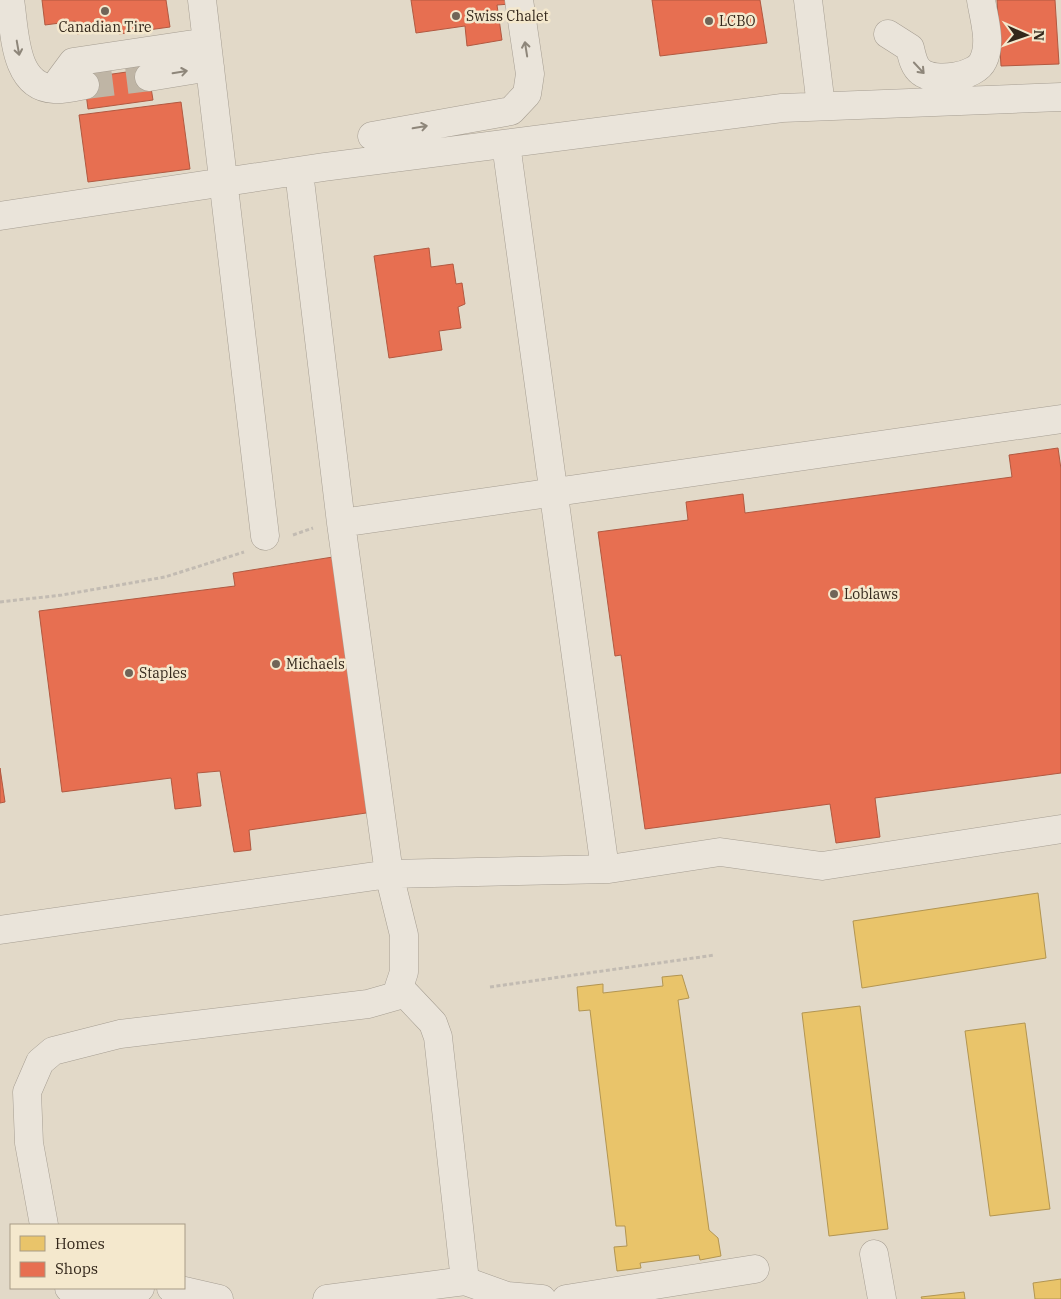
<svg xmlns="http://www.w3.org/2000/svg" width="1061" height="1299" font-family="'IBM Plex Serif',serif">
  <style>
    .homes { fill: #e9c46a; stroke: #b29552 }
    .shops { fill: #e76f51; stroke: #b15941 }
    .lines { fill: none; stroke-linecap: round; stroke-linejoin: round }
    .minor-tunnel { stroke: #bfb5a5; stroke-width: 28; stroke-dasharray: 28 14; stroke-linecap: butt }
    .minor-casing { stroke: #a69e92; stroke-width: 29 }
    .path { stroke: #c2bbb2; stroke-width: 3; stroke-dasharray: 4 2.5; stroke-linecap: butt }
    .minor { stroke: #eae4da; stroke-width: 28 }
    .oneway { stroke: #8e867a }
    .poi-dot { fill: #706558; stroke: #f4e8cd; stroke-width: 2 }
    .labels { text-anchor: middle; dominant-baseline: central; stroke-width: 5; stroke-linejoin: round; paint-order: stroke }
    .poi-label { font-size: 14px; fill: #33271b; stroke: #f4e8cd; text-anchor: start }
  </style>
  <rect width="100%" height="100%" fill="#e2d9c8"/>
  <path class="homes" d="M1038 893 1046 958 862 988 853 921Z
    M682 975 689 998 678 1000 709 1230 718 1238 721 1256 700 1260 699 1255 640 1263 641 1268 617 1271 614 1247 627 1246 625 1226H616L590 1010 579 1011 577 987 603 984V993L663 986 662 977Z
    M860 1006 888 1229 829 1236 802 1013Z
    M1025 1023 1050 1209 990 1216 965 1031Z
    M1061 1279V1299H1035L1033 1283Z
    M964 1292 965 1299H922L921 1297Z"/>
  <path class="shops" d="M42 0H166L170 27 119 34 118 28 77 34 75 21 45 25Z
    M411 0H509L510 4 497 5 502 40 467 46 465 26 416 33Z
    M652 0H760L767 43 660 56Z
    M997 0H1055L1059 64 1001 66Z
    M148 69 153 100 88 109 84 78Z
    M181 102 190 169 88 182 79 115Z
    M429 248 431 267 453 264 456 284 462 283 465 304 458 307 461 328 439 331 442 350 389 358 374 256Z
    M1058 448 1061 469V773L875 798 880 837 836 843 830 804 645 829 621 655 615 656 598 532 688 520 686 502 743 494 745 513 1012 477 1009 455Z
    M339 556 373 812 249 830 251 850 234 852 220 771 197 773 201 806 175 809 171 778 62 792 39 611 235 586 233 573Z
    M0 768 5 802 0 803Z"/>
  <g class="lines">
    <path class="minor-tunnel" d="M85 85 149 77"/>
    <g class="minor-casing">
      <path id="minor" d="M10 0C15 30 13 87 54 89 64 90 75 87 85 85
        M202 0 265 536
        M808 0 821 106
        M888 34 910 48C912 57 914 67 921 72 935 83 976 77 983 61 992 43 984 19 981 0
        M149 77 210 67
        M53 89 73 62 207 42
        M372 136 511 111 527 94 530 74 519 0
        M506 144 605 869
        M0 216 324 167 782 108 1061 97
        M341 523 1061 419
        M0 930 389 874 341 523 299 172
        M399 987 433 1023 438 1037 465 1281
        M44 1225 29 1143 27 1092 40 1062 53 1051 120 1034 368 1004 396 996 404 972V935L389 874 609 869 720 852 822 866 1061 829
        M874 1254 882 1299
        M69 1288 96 1292 140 1288
        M171 1288 219 1299
        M327 1299 465 1281 507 1296 542 1299
        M566 1299 755 1269"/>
    </g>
    <path class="path" d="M293 535 313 528
      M0 602 62 595 165 577 244 552
      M490 987 715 955"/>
    <use href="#minor" class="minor"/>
  </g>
  <defs><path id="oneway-shaft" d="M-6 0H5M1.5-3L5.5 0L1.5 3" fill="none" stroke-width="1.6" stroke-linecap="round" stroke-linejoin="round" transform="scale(1.25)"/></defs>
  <g class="oneway">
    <use href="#oneway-shaft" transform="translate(18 48) rotate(80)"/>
    <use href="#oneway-shaft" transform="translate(526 49) rotate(-99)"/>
    <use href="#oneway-shaft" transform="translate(919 68) rotate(47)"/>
    <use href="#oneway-shaft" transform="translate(180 72) rotate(-9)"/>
    <use href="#oneway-shaft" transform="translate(420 127) rotate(-10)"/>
  </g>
  <g class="poi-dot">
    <circle cx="105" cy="11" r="5"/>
    <circle cx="456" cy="16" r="5"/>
    <circle cx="709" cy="21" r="5"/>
    <circle cx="834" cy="594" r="5"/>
    <circle cx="276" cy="664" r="5"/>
    <circle cx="129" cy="673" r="5"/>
  </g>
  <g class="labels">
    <g class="poi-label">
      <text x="466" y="16">Swiss Chalet</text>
      <text x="719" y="21">LCBO</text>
      <text x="105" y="27" text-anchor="middle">Canadian Tire</text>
      <text x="844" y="594">Loblaws</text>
      <text x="286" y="664">Michaels</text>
      <text x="139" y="673">Staples</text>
    </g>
  </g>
  <rect x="10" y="1224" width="175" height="65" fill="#f4e8cd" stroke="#a79b86"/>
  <rect x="20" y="1236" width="25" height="15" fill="#e9c46a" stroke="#a79b86"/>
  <text x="55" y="1249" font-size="15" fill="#33271b">Homes</text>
  <rect x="20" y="1262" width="25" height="15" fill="#e76f51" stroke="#a79b86"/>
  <text x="55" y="1274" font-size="15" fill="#33271b">Shops</text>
  <g transform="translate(1026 35) rotate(92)" stroke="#f4e8cd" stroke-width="4" paint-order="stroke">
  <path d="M0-4L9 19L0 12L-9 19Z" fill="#33271b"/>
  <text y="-8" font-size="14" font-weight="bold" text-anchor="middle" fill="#33271b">N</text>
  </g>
</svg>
